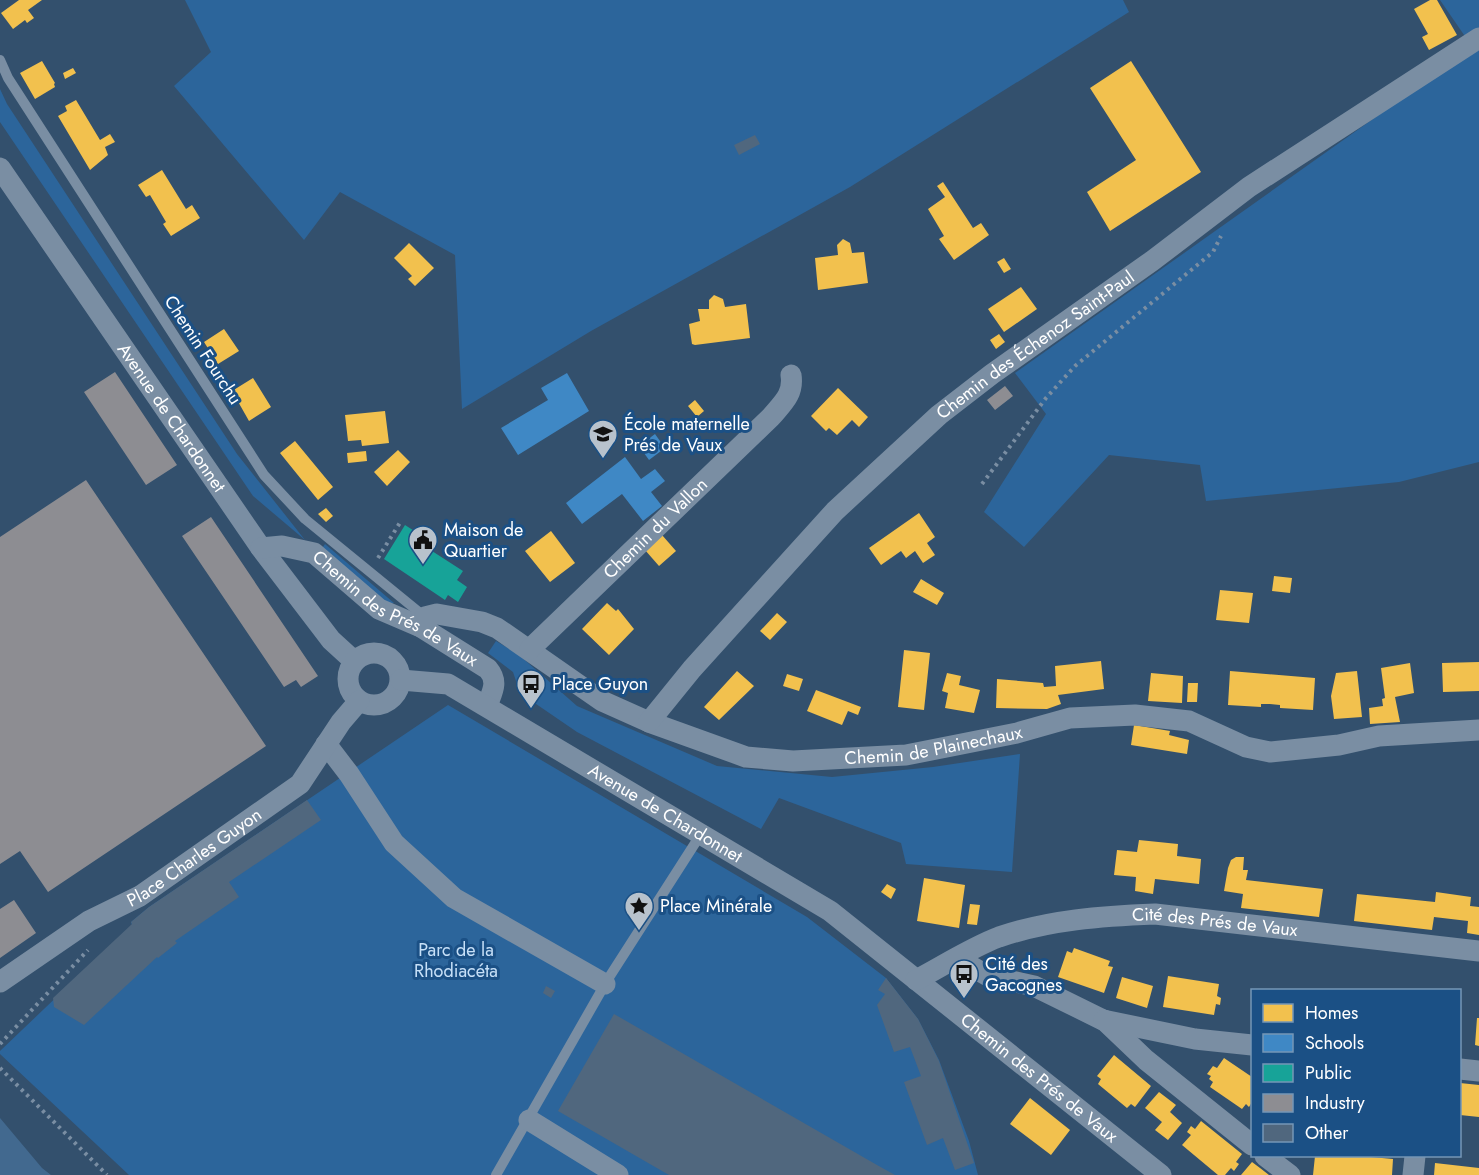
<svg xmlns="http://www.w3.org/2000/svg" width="1479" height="1175" font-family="Jost,sans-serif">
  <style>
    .green { fill: #2c659b }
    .water { fill: #42698f }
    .homes { fill: #f2c14e }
    .schools { fill: #3f88c5 }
    .public { fill: #17a398 }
    .industry { fill: #8d8d92 }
    .building { fill: #50677e }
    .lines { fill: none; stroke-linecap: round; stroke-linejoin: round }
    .path { stroke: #7a8ea3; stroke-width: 4; stroke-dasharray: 3 4.5; stroke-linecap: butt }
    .lane { stroke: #7a8ea3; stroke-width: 10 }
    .street { stroke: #7a8ea3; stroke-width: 21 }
    .labels { text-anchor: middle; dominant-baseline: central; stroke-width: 6; stroke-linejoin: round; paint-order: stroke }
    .street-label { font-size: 18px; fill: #fff; stroke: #1b5085 }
    .poi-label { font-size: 18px; fill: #fff; stroke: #1b5085; text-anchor: start }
    .park-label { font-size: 18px; fill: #c7e0f8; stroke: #1b5085 }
  </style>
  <rect width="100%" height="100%" fill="#33506d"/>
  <path class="green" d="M185 0H1123L1129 12 850 187 591 331 462 409 455 255 340 192 304 240 174 86 211 52Z
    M1440 0H1479V462L1399 482 1206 501 1200 465 1109 455 1024 547 984 512 1046 414 1015 373 1473 48Z
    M0 89 7 104 237 454 305 540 253 496 0 122Z
    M325 544 394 603 385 604 320 551Z
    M496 641 518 654 577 706 717 766 832 777 933 767 1020 754 1012 872 906 864 901 843 779 798 761 829 577 732 520 693 513 672 488 653Z
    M448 705 807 917 886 978 918 1019 939 1060 969 1141 978 1175H129L0 1054V1051L132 925 131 922 149 907Z"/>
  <path class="water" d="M0 1118 42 1168 51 1175H0Z"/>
  <path class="homes" d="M19 0H42L28 10 34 18 27 23 25 20 13 29 1 13Z
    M1430 0H1437L1457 35 1429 50 1422 37 1428 34 1414 9Z
    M42 61 55 83 54 84 55 87 35 99 20 73Z
    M1131 61 1201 172 1110 231 1087 192 1136 160 1090 88Z
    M73 68 76 73 65 79 63 73Z
    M76 100 100 140 110 134 115 142 105 147 108 155 90 170 58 116 67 111 65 106Z
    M162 170 186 209 192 205 200 218 171 236 163 224 166 222 150 195 146 197 138 185Z
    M943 182 973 228 981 223 989 235 954 260 939 239 944 236 928 209 945 197 937 186Z
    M843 239 850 243 852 253 864 252 868 283 818 290 815 258 838 255 837 245Z
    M409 243 434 268 415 286 408 279 412 276 394 258Z
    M1004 258 1011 269 1004 273 997 262Z
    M1021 287 1037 309 1004 332 988 309Z
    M714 295 723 299 725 307 746 304 750 338 695 345 692 344 689 324 700 321 698 309H709V300Z
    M224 329 239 351 218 364 204 342Z
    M999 334 1005 342 996 349 990 340Z
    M253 378 271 407 249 421 232 391Z
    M838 388 868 417 859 427 852 420 837 435 829 428 826 431 811 416Z
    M695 400 704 411 697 417 688 406Z
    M385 411 389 443 362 446 361 440 348 441 345 415Z
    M295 441 333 487 318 500 280 453Z
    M398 450 410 462 387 486 374 472Z
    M366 451 367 461 348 463 347 453Z
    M326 508 333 516 326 522 318 514Z
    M919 513 935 537 927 543 935 555 923 563 915 551 906 558 901 551 881 565 869 548Z
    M551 531 575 563 550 582 525 551Z
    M662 535 676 551 659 566 645 550Z
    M1274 576 1292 578 1290 593 1272 591Z
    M921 579 944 593 937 605 913 592Z
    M1220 590 1253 593 1249 623 1216 620Z
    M607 603 616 611 618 609 634 629 609 655 582 629Z
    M777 613 787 622 770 640 760 631Z
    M904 650 930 653 924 710 898 707Z
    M1101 661 1104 689 1058 695 1061 704 1047 709 996 708 997 679 1043 683 1044 687 1056 686 1055 666Z
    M1479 662V691L1443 692 1442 663Z
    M1410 663 1414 693 1395 697 1400 722 1370 724 1369 708 1383 706 1382 699 1385 698 1381 668Z
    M737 671 754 686 719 720 704 707Z
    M1230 671 1315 678 1313 710 1280 708V705L1270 704H1261V707L1228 705Z
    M1357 671 1362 717 1334 719 1331 696 1336 673Z
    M947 673 961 676 959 685 980 690 974 713 945 708 948 693 942 691Z
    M1151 673 1183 676 1182 703 1148 701Z
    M787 674 803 679 799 691 783 686Z
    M1188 683H1198L1197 702H1187Z
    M816 690 861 707 858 715 848 711 842 725 807 711Z
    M1134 725 1170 731 1169 735 1189 740 1187 754 1131 745Z
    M1139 840 1178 844 1177 856 1201 859 1199 884 1155 879 1153 894 1135 891 1136 877 1114 875 1117 850 1137 852Z
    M1236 857H1244L1243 870H1248L1246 880 1323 889 1319 917 1241 908 1243 894 1224 891 1228 868 1231 860Z
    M924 878 965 885 959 928 917 921Z
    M887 884 896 889 891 899 881 892Z
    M1436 892 1471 897 1470 906 1479 907V935L1467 933 1468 921 1434 917 1432 930 1354 921 1357 894 1435 902Z
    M970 904 980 905 977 925 967 924Z
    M1074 948 1110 961 1108 966 1113 967 1104 993 1058 977 1067 951 1072 953Z
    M1168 976 1219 984 1217 996 1221 998 1220 1005 1216 1004 1214 1015 1163 1007Z
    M1122 977 1153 986 1147 1008 1116 998Z
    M1477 1018H1479V1046L1475 1045Z
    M1114 1055 1151 1086 1135 1107 1131 1104 1127 1108 1098 1084 1101 1079 1097 1076Z
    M1224 1058 1252 1077V1102L1249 1107 1246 1104 1242 1109 1210 1087 1213 1082 1209 1079 1211 1076 1207 1074 1213 1066 1217 1068Z
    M1460 1083 1479 1085V1117L1460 1115Z
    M1159 1092 1176 1105 1170 1112 1182 1123 1168 1140 1155 1130 1162 1122 1145 1108Z
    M1030 1098 1070 1130 1051 1155 1010 1124Z
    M1201 1121 1242 1154 1236 1162 1239 1164 1234 1171 1231 1168 1225 1175H1218L1182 1145 1191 1135 1187 1132 1191 1126 1195 1129Z
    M1315 1156H1360L1393 1159 1392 1175H1313Z
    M1252 1162 1260 1168 1269 1175H1241Z
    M1435 1163 1479 1168V1175H1434Z"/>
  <path class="schools" d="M567 373 589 411 518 455 501 428 548 400 541 388Z
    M655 434 665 448 649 460 639 446Z
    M625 457 641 479 655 469 665 481 651 492 662 506 643 521 622 494 582 524 566 503Z"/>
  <path class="public" d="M405 525 422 536 418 542 463 571 457 580 467 587 458 602 448 595 445 600 384 559Z"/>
  <path class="industry" d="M115 372 177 465 146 485 84 392Z
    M1005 386 1013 396 995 410 987 400Z
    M86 480 266 746 48 892 20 851 0 864V537Z
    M211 517 318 676 301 687 296 680 284 687 182 536Z
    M14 900 36 933 0 958V909Z"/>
  <path class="building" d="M755 135 760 144 739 155 734 145Z
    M307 800 321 820 229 882 239 897 175 941 177 943 158 958 157 957 84 1025 54 1007 53 998 132 924 131 922 149 907Z
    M886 978 918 1019 939 1061 974 1163 955 1170 943 1138 927 1145 904 1082 921 1076 910 1047 894 1052 877 1005 885 994 878 990Z
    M546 986 555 991 551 998 543 993Z
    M614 1014 877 1165 895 1175H669L558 1111Z"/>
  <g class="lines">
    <path class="path" d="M982 484 1046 398 1075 366 1213 252 1221 236
      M378 558 401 521
      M0 1044 88 950
      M0 1068 107 1175"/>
    <path class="lane" d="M0 60 8 78 264 475 305 519 425 617
      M496 1175 608 979 701 834"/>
    <g class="street">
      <path id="s1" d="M0 168 261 548 331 640 354 661"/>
      <path id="s2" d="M261 548 282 546 314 553 379 609 421 627 488 669C499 682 492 692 487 706"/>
      <path id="s3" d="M421 627 425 617 437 614 482 622 497 628 602 701 649 722 746 757 793 761 906 755 1017 733 1070 718 1135 715 1189 721 1246 747 1270 752 1339 745 1379 736 1479 730"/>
      <path id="s4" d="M530 649 771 417C783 403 794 394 791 375"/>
      <circle cx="374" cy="679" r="26"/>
      <path id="s5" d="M401 680 448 684 830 911 1161 1175"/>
      <path id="s6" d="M649 722 692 669 835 511 939 415 992 374 1152 261 1249 187 1479 38"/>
      <path d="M326 744 349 774 394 843 454 898 605 984"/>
      <path d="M957 958 988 976 1034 986 1103 1020 1195 1039 1252 1045"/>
      <path id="s7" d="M916 980C941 967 972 947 999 937 1049 920 1102 916 1155 914L1479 951"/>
      <path id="s8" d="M0 982 89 921 140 896 300 784 341 722 359 701"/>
      <path d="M1104 1020 1146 1060 1252 1145"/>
      <path d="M1460 1069 1479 1071"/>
      <path d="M529 1120 618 1175"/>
      <path d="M1265 1156 1290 1175"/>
      <path d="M1413 1175 1415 1156"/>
    </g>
  </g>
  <defs>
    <g id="school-pin" transform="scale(1.5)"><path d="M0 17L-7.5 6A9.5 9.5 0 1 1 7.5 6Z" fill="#b8c2cc" stroke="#1b5085"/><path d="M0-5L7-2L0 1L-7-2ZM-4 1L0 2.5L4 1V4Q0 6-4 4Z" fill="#111"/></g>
    <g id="civic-pin" transform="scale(1.5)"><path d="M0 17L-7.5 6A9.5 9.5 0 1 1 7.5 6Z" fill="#b8c2cc" stroke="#1b5085"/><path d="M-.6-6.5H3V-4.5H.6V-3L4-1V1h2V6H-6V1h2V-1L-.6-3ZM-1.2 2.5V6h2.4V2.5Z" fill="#111"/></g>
    <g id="bus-pin" transform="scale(1.5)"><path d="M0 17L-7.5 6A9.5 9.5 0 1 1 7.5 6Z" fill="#b8c2cc" stroke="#1b5085"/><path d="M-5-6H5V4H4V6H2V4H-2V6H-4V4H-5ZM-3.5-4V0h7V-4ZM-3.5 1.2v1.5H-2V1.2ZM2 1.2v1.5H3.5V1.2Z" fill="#111"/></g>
    <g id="sight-pin" transform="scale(1.5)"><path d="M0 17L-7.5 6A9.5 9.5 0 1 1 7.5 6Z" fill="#b8c2cc" stroke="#1b5085"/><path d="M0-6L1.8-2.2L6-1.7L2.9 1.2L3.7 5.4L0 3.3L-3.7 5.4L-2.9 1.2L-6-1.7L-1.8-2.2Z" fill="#111"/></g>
  </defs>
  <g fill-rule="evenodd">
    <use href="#school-pin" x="603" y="434"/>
    <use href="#civic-pin" x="423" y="540"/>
    <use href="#bus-pin" x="531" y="684"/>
    <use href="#sight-pin" x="639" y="906"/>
    <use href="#bus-pin" x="964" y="974"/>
  </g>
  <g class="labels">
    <g class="street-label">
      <text stroke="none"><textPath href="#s6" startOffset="542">Chemin des Échenoz Saint-Paul</textPath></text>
      <text transform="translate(203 350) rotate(57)">Chemin Fourchu</text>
      <text stroke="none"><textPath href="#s1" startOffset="303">Avenue de Chardonnet</textPath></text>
      <text stroke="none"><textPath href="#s4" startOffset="174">Chemin du Vallon</textPath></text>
      <text stroke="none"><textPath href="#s2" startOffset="153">Chemin des Prés de Vaux</textPath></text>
      <text stroke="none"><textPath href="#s3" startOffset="556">Chemin de Plainechaux</textPath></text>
      <text stroke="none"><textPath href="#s5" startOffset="300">Avenue de Chardonnet</textPath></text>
      <text stroke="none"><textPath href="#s8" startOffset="231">Place Charles Guyon</textPath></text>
      <text stroke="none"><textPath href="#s7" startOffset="312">Cité des Prés de Vaux</textPath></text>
      <text stroke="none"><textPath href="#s5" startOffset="759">Chemin des Prés de Vaux</textPath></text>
    </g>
    <g class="poi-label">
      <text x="624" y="424">École maternelle<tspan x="624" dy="21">Prés de Vaux</tspan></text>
      <text x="444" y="530">Maison de<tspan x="444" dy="21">Quartier</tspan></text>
      <text x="552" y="684">Place Guyon</text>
      <text x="660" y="906">Place Minérale</text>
      <text x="985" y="964">Cité des<tspan x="985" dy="21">Gacognes</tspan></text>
    </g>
    <g class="park-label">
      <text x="456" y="950">Parc de la<tspan x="456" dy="21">Rhodiacéta</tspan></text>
    </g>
  </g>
  <rect x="1251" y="989" width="210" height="168" fill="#1b5085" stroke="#7696b6" stroke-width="1.5"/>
  <rect x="1263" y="1004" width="30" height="18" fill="#f2c14e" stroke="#7696b6" stroke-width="1.5"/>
  <text x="1305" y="1019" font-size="18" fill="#ffffff">Homes</text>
  <rect x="1263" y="1034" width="30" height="18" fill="#3f88c5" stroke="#7696b6" stroke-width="1.5"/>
  <text x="1305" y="1049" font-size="18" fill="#ffffff">Schools</text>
  <rect x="1263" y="1064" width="30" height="18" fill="#17a398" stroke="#7696b6" stroke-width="1.5"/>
  <text x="1305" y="1079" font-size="18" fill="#ffffff">Public</text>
  <rect x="1263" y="1094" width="30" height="18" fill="#8d8d92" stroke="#7696b6" stroke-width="1.5"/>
  <text x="1305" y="1109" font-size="18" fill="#ffffff">Industry</text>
  <rect x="1263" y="1124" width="30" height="18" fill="#50677e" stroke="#7696b6" stroke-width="1.5"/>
  <text x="1305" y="1139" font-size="18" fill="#ffffff">Other</text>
</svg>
